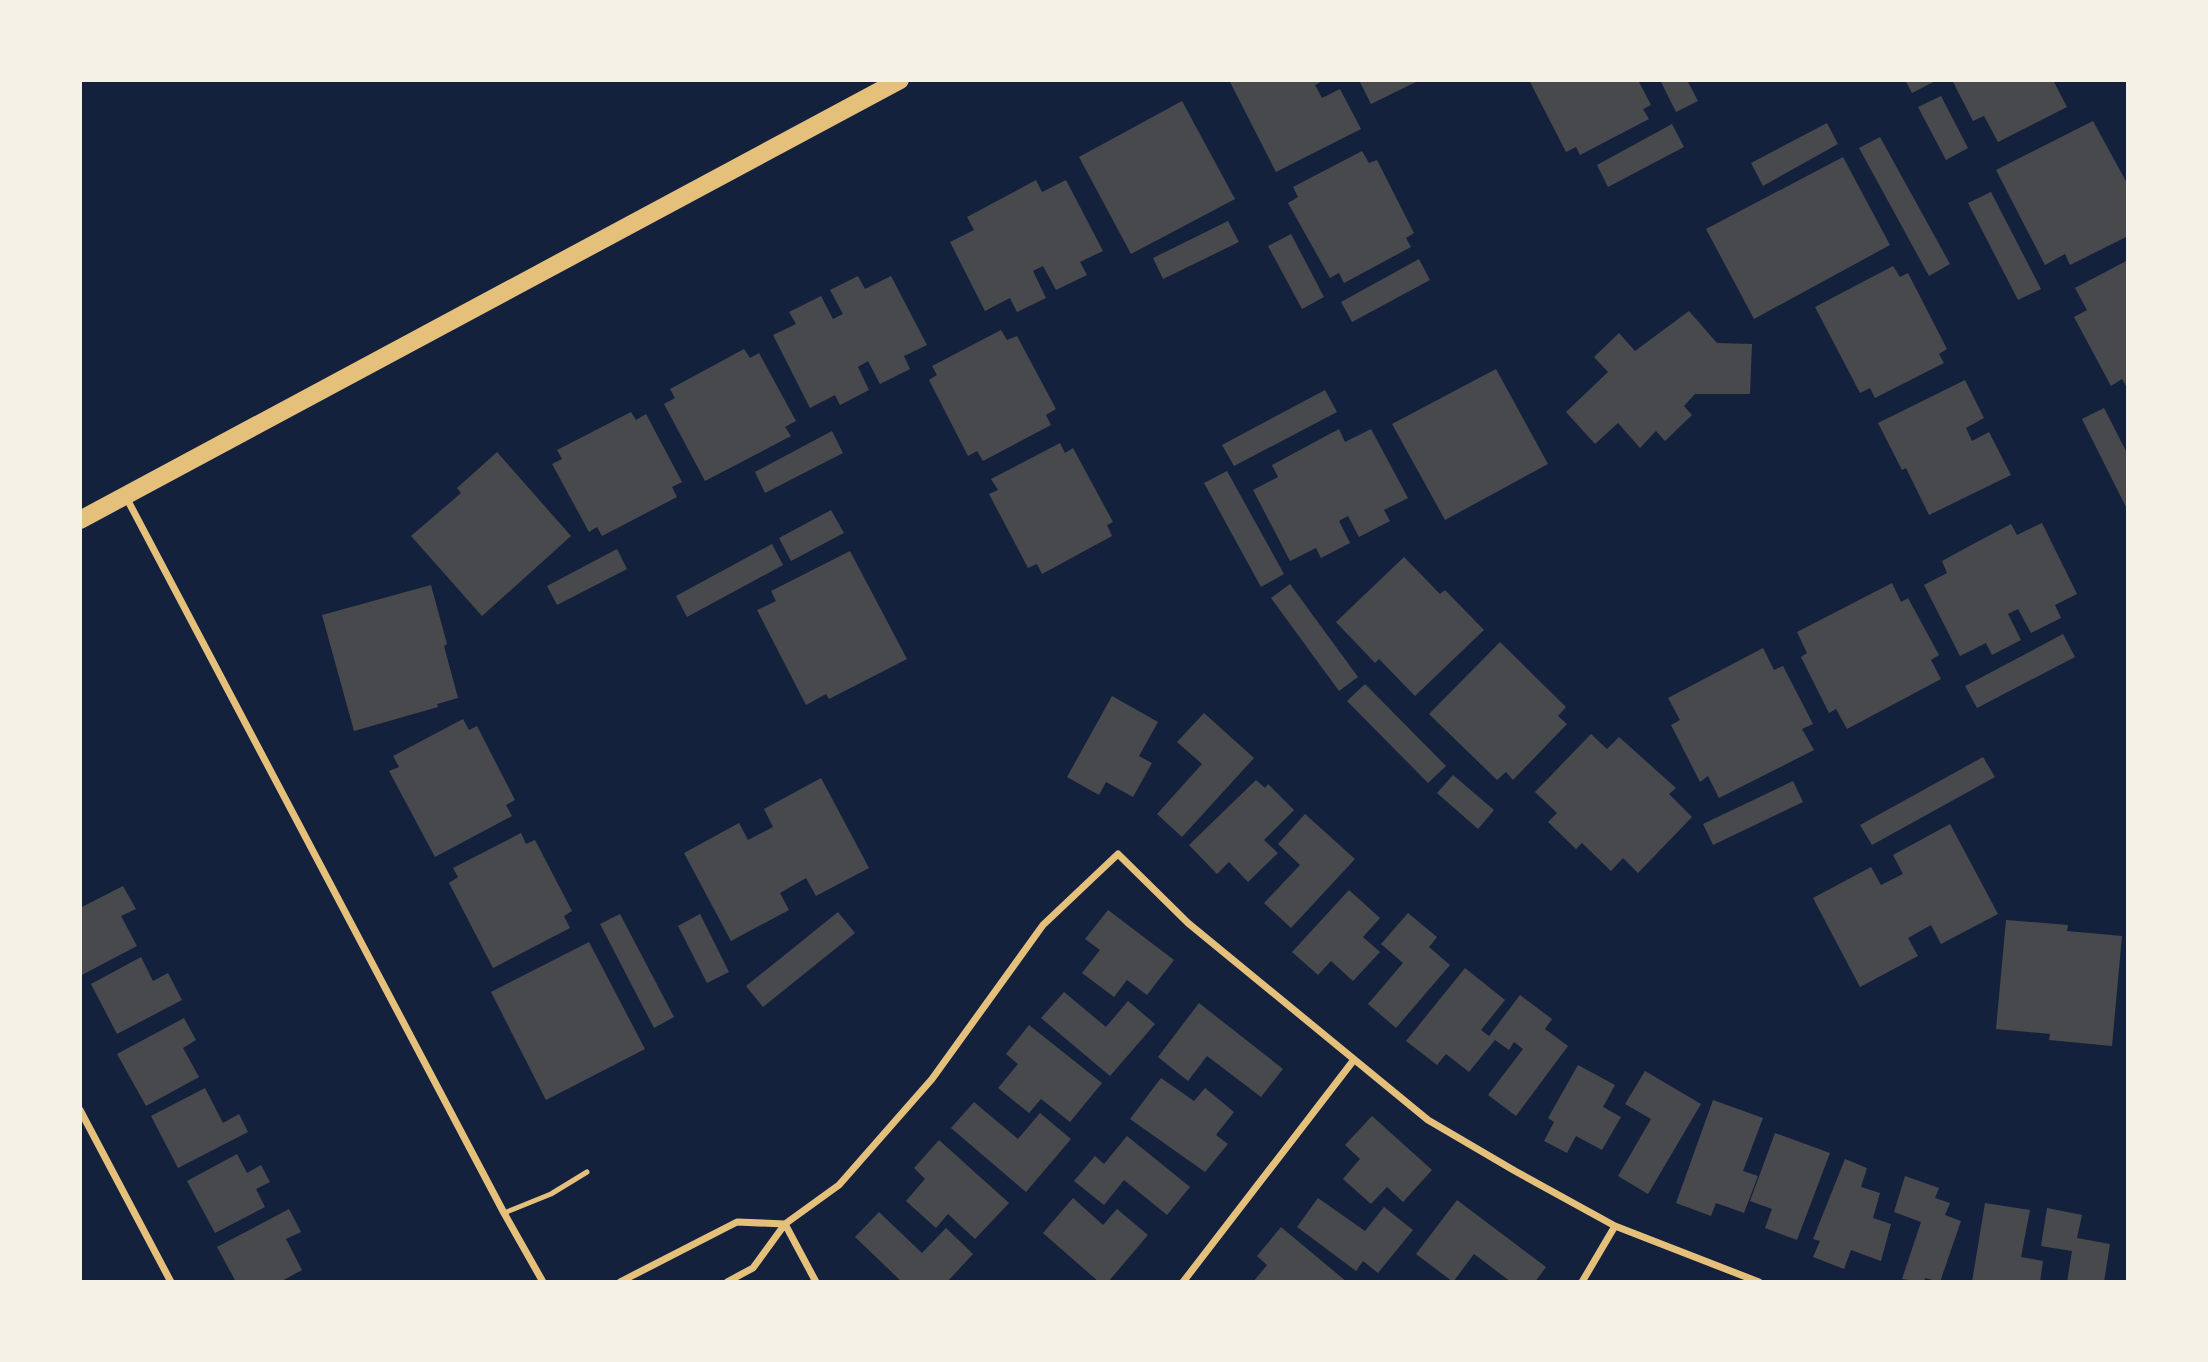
<svg xmlns="http://www.w3.org/2000/svg" width="2208" height="1362" font-family="Quicksand,sans-serif">
  <style>
    .building { fill: #48494c }
    .lines { fill: none; stroke-linecap: round; stroke-linejoin: round }
    .service { stroke: #e5c07b; stroke-width: 5 }
    .minor { stroke: #e5c07b; stroke-width: 7 }
    .primary { stroke: #e5c07b; stroke-width: 18 }
  </style>
  <rect width="100%" height="100%" fill="#14213d"/>
  <path class="building" d="M1229 80H1324L1315 85 1322 98 1340 89 1361 129 1276 172Z
    M1359 80H1420L1371 104Z
    M1529 80H1638L1651 105 1643 109 1649 119 1580 155 1576 147 1566 152Z
    M1660 80H1687L1698 101 1676 112Z
    M1905 80H1937L1912 93Z
    M1952 80H2053L2067 107 1998 142 1984 116 1973 121Z
    M1941 96 1968 148 1946 160 1918 107Z
    M1182 101 1235 199 1131 254 1079 157Z
    M2093 121 2128 185V236L2070 265 2065 254 2045 265 1996 170Z
    M1827 123 1838 144 1763 186 1751 163Z
    M1672 124 1684 147 1608 187 1597 165Z
    M1880 137 1950 264 1929 276 1859 148Z
    M1362 151 1369 163 1377 160 1414 233 1406 238 1411 247 1344 283 1339 273 1330 278 1288 203 1298 197 1293 187Z
    M1843 157 1890 245 1754 319 1706 229Z
    M1036 180 1042 192 1066 180 1103 251 1080 262 1087 275 1056 290 1043 266 1033 271 1046 298 1017 312 1010 298 985 311 950 242 974 230 967 217Z
    M1991 192 2041 289 2018 300 1968 203Z
    M1228 221 1239 242 1163 279 1153 258Z
    M1291 234 1324 297 1302 309 1268 246Z
    M1419 259 1430 280 1352 322 1341 302Z
    M2128 260V389L2122 379 2111 386 2074 317 2087 310 2075 288Z
    M1893 266 1900 277 1908 273 1947 349 1939 354 1944 363 1875 398 1870 388 1860 393 1815 307Z
    M858 276 865 289 891 276 927 345 904 356 910 369 880 384 868 361 858 367 869 390 840 405 835 395 810 408 773 335 796 324 789 312 821 296 833 319 843 314 830 290Z
    M1689 311 1717 343 1752 344 1750 394H1695L1684 406 1692 415 1665 441 1656 431 1640 448 1618 423 1595 444 1566 412 1608 372 1594 357 1619 333 1635 351Z
    M1001 330 1007 340 1017 336 1056 409 1046 415 1051 425 983 461 977 451 968 456 929 380 937 375 932 366Z
    M744 349 750 358 759 353 796 421 785 427 791 436 705 481 664 404 675 398 670 389Z
    M1496 369 1548 464 1445 520 1392 424Z
    M1965 380 1984 418 1966 428 1972 441 1989 432 2011 475 1929 515 1906 468 1902 470 1878 423Z
    M1325 390 1337 412 1234 466 1222 445Z
    M2104 408 2128 455V511L2082 419Z
    M631 412 636 420 646 414 682 482 672 487 677 497 602 536 597 527 589 532 552 464 562 459 557 450Z
    M1339 429 1345 442 1371 429 1408 498 1384 510 1390 521 1359 537 1348 516 1339 521 1350 543 1321 558 1316 548 1290 561 1253 490 1278 477 1272 465Z
    M832 431 843 453 765 493 755 472Z
    M1060 443 1065 453 1073 448 1113 522 1107 525 1112 536 1042 574 1037 564 1028 568 989 494 998 490 991 479Z
    M497 452 571 536 482 616 411 536 461 493 457 488Z
    M1227 471 1284 574 1261 587 1204 483Z
    M831 510 844 533 791 561 779 538Z
    M2042 523 2077 594 2055 605 2061 618 2031 633 2018 609 2008 614 2021 640 1992 655 1986 643 1960 656 1924 585 1947 573 1942 561 1975 543 2011 524 2017 535Z
    M772 544 783 565 687 617 676 596Z
    M617 549 627 569 557 605 547 586Z
    M850 551 907 659 829 699 826 694 806 705 757 610 776 601 771 591Z
    M1404 557 1440 594 1445 590 1484 630 1415 696 1379 659 1375 663 1336 622Z
    M1892 583 1901 602 1908 598 1939 655 1931 660 1941 679 1847 729 1836 709 1829 713 1801 657 1807 653 1797 632Z
    M1290 584 1358 677 1339 691 1271 598Z
    M431 585 447 644 444 646 458 698 437 704 438 707 354 731 322 615Z
    M2063 634 2075 657 1977 708 1965 686Z
    M1500 642 1566 707 1558 716 1567 724 1513 780 1506 772 1497 780 1429 714Z
    M1763 648 1774 670 1783 666 1813 724 1802 729 1814 750 1719 798 1708 776 1700 782 1671 725 1680 720 1668 698Z
    M1365 684 1446 766 1428 783 1347 701Z
    M1112 696 1158 722 1139 756 1152 763 1133 797 1106 782 1099 795 1067 777Z
    M1204 713 1254 758 1182 837 1157 814 1202 764 1177 742Z
    M463 719 469 730 477 726 515 800 506 805 512 816 435 857 389 771 399 767 393 756Z
    M1591 734 1607 749 1619 737 1676 788 1669 794 1692 817 1638 873 1623 858 1611 871 1582 843 1576 849 1548 822 1557 813 1535 792Z
    M1983 757 1995 777 1872 845 1860 825Z
    M1453 775 1494 810 1478 829 1437 793Z
    M821 778 869 868 816 896 806 878 780 893 789 910 731 941 684 853 739 823 748 840 773 827 764 809Z
    M1256 780 1265 788 1268 784 1294 810 1264 840 1278 853 1248 882 1229 862 1217 874 1189 845Z
    M1793 781 1803 802 1713 845 1703 824Z
    M1305 814 1355 859 1291 928 1264 903 1300 865 1278 844Z
    M1950 824 1998 914 1941 944 1931 925 1908 938 1918 956 1860 987 1813 898 1871 867 1881 885 1903 874 1893 855Z
    M521 833 526 844 535 840 572 911 564 916 570 928 493 968 449 883 458 877 453 868Z
    M123 886 136 909 121 916 137 946 80 976V908Z
    M1349 890 1380 918 1363 937 1380 952 1353 981 1331 961 1318 975 1292 952Z
    M1108 910 1174 960 1147 995 1127 980 1114 997 1082 973 1100 950 1085 939Z
    M838 912 855 933 763 1007 746 986Z
    M1408 913 1437 937 1429 947 1450 965 1396 1028 1368 1004 1403 963 1381 944Z
    M620 914 674 1017 654 1028 600 924Z
    M700 914 729 972 707 983 678 926Z
    M2006 920 2068 925 2067 931 2122 936 2112 1046 2049 1040 2050 1034 1996 1029Z
    M589 942 645 1049 546 1100 491 992Z
    M141 957 153 981 168 973 182 1000 117 1034 91 984Z
    M1465 968 1505 1000 1481 1030 1489 1036 1520 995 1552 1019 1545 1029 1568 1046 1516 1116 1488 1095 1523 1049 1514 1042 1509 1050 1495 1040 1469 1072 1446 1054 1437 1065 1406 1041Z
    M1064 992 1106 1027 1128 1001 1155 1024 1110 1076 1041 1018Z
    M1199 1003 1283 1069 1261 1097 1207 1056 1188 1081 1158 1057Z
    M184 1018 196 1040 183 1048 199 1077 146 1106 117 1054Z
    M1029 1025 1102 1083 1070 1122 1041 1099 1029 1113 998 1088 1018 1064 1006 1054Z
    M1578 1065 1615 1085 1603 1107 1621 1117 1602 1150 1576 1136 1567 1153 1544 1141 1554 1122 1548 1118Z
    M1645 1071 1701 1104 1648 1194 1618 1176 1651 1119 1625 1104Z
    M1161 1078 1194 1101 1205 1088 1234 1112 1216 1135 1228 1144 1205 1172 1130 1119Z
    M205 1088 223 1123 239 1114 248 1132 178 1168 151 1116Z
    M1713 1100 1763 1118 1743 1171 1758 1176 1744 1213 1716 1203 1711 1216 1676 1203Z
    M974 1102 1018 1139 1040 1113 1071 1139 1026 1192 951 1128Z
    M1372 1116 1432 1170 1403 1202 1387 1187 1371 1204 1343 1179 1360 1159 1345 1145Z
    M1775 1133 1830 1153 1797 1240 1765 1228 1772 1209 1750 1201Z
    M1127 1136 1190 1187 1167 1215 1124 1180 1104 1205 1074 1181 1095 1156 1104 1164Z
    M939 1140 1009 1203 975 1239 948 1214 936 1228 906 1201 925 1179 914 1168Z
    M237 1154 247 1173 261 1165 270 1182 256 1189 265 1207 215 1233 187 1181Z
    M1845 1159 1867 1168 1861 1187 1880 1193 1873 1218 1891 1224 1881 1261 1851 1250 1844 1269 1813 1257 1820 1241 1813 1239Z
    M1905 1176 1939 1188 1935 1198 1950 1203 1945 1215 1961 1221 1940 1282 1925 1278 1924 1282 1902 1279 1921 1222 1894 1212Z
    M1073 1198 1103 1225 1117 1209 1148 1235 1108 1282H1099L1043 1233Z
    M1318 1198 1365 1231 1384 1207 1413 1230 1378 1273 1363 1261 1356 1271 1297 1227Z
    M1457 1200 1546 1267 1535 1282H1511L1474 1254 1453 1282 1416 1254Z
    M1985 1203 2030 1210 2021 1257 2043 1261 2040 1282H1972Z
    M2047 1208 2082 1215 2077 1238 2110 1244 2104 1282H2067L2072 1251 2041 1246Z
    M289 1209 301 1232 286 1239 302 1270 280 1282H236L217 1247Z
    M879 1212 922 1253 946 1228 973 1254 947 1282H902L855 1237Z
    M1281 1227 1347 1282H1253L1267 1265 1257 1256Z"/>
  <g class="lines">
    <path class="service" d="M504 1213 551 1194 587 1172"/>
    <path class="minor" d="M126 497 504 1213 543 1282
      M80 1110 171 1282
      M785 1224 816 1282
      M620 1282 737 1222 785 1224
      M727 1282 753 1268 785 1224 839 1185 932 1079 1043 925 1118 854 1188 923 1428 1120 1515 1171 1615 1226 1759 1282
      M1183 1282 1353 1061
      M1582 1282 1615 1226"/>
    <path class="primary" d="M80 520 900 80"/>
  </g>
  <rect width="2208" height="1362" fill="none" stroke="#f6f1e7" stroke-width="164"/>
</svg>
